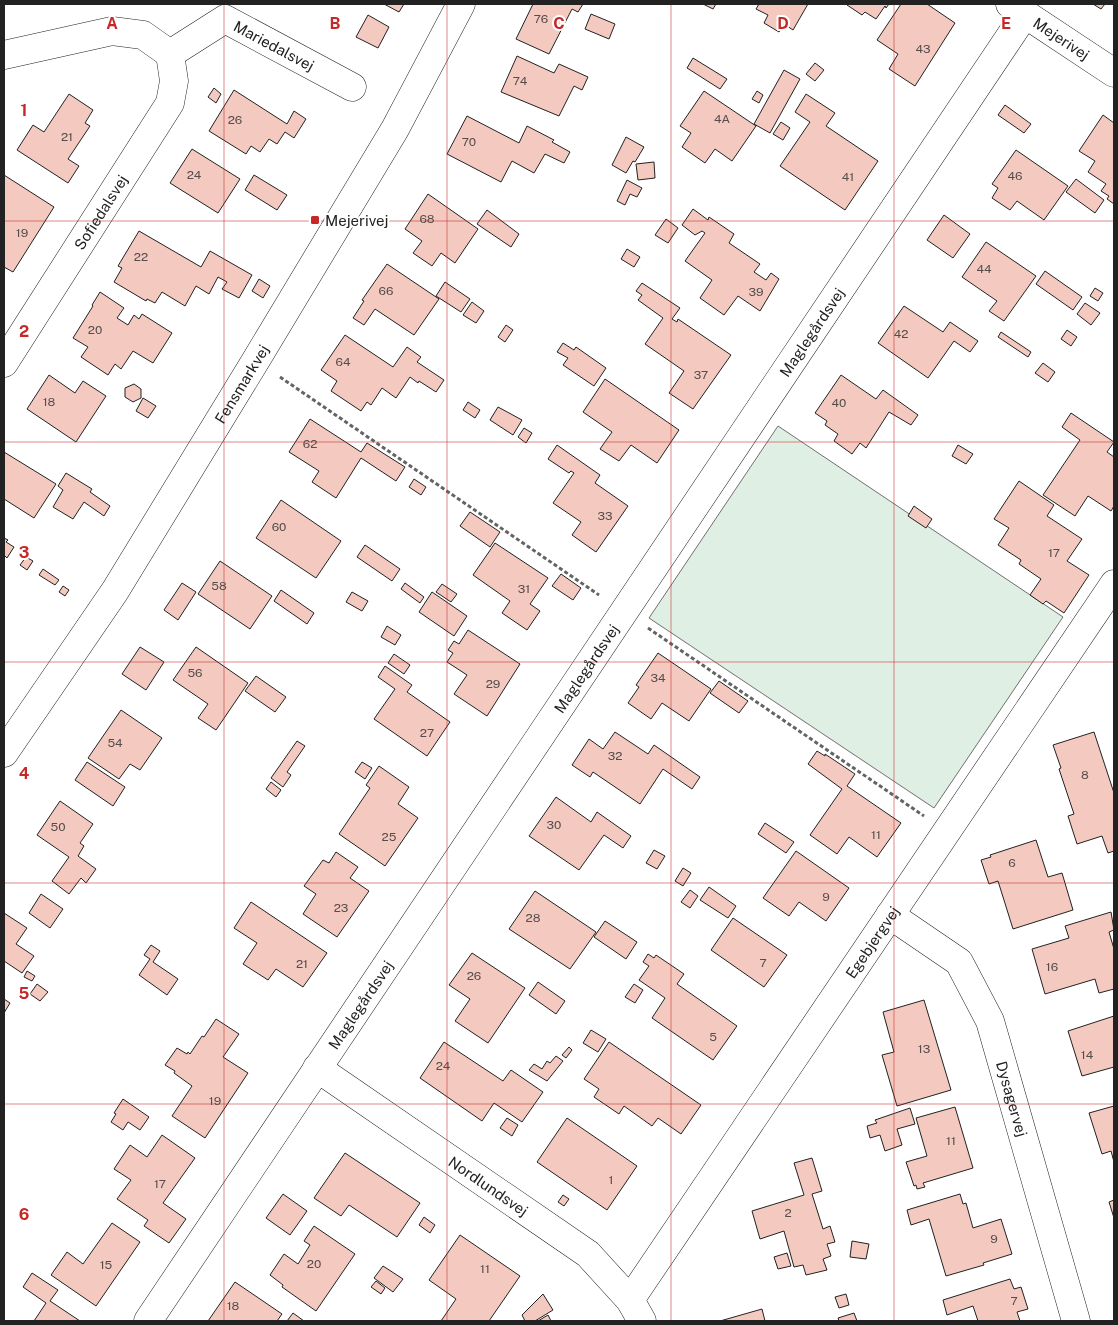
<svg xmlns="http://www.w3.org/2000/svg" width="1118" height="1325" font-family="'Public Sans',sans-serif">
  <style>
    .green { fill: #e0efe3; stroke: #6f6f6f }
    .building { fill: #f3c9c0; stroke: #222 }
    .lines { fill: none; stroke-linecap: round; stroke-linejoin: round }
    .minor-casing { stroke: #222; stroke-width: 29 }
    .path { stroke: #646464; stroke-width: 3; stroke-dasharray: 4 2.5; stroke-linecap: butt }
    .minor { stroke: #fff; stroke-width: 28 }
    .grid { fill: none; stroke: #c62828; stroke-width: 1; stroke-opacity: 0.55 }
    .poi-dot { fill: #c62828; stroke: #fff; stroke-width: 2 }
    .labels { text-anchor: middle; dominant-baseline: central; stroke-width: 4; stroke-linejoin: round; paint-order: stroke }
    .number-label { font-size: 12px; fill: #564c4a }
    .street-label { font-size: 15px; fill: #222; stroke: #fff }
    .poi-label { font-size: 15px; fill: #222; stroke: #fff; text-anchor: start }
    .grid-label { font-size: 16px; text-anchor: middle; font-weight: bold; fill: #c62828; stroke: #fff; stroke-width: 4; stroke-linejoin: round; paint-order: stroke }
  </style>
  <rect width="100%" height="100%" fill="#fff"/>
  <path class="green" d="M778 426 1063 617 934 808 649 618Z"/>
  <path class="building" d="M384 4H404L399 12Z
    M533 4H583L578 12 572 9 549 54 516 39Z
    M703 4H716L713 9Z
    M759 4H808L793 30 784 24 779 32 764 23 768 15 756 9Z
    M848 4H889L886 8 885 6 876 19 865 12 862 15 847 5Z
    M901 4H927L955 23 915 86 889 69 898 54 877 40Z
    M1093 4H1105L1101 9Z
    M591 14 615 24 609 39 585 29Z
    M368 15 389 27 378 48 356 37Z
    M517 56 554 73 559 64 588 77 582 90 574 86 559 116 501 92Z
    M693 58 727 79 720 89 687 68Z
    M815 63 824 70 815 81 806 74Z
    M784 70 800 79 770 133 754 124Z
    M214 88 221 94 216 103 208 97Z
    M234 90 287 124 294 111 306 119 294 138 285 132 277 144 269 139 260 152 251 146 246 154 209 131Z
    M704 91 756 126 732 161 715 149 705 163 682 147 691 133 680 126Z
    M757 91 763 95 759 103 752 99Z
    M69 94 93 110 85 123 90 126 68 159 79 166 68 183 17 150 33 125 44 132Z
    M806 94 835 113 826 126 878 161 845 210 780 166 810 122 795 112Z
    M1005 105 1031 124 1024 133 998 115Z
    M1103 115 1114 123V204L1107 199 1109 196 1101 191 1106 184 1088 172 1095 161 1079 151Z
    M467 116 519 143 527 126 554 140 552 142 570 152 564 163 545 154 534 173 512 161 501 182 447 154Z
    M781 122 790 128 783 140 773 134Z
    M626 137 644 147 635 162 633 161 626 173 612 165Z
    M192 149 240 179 218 213 170 183Z
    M1016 150 1068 186 1044 220 1017 201 1010 210 992 198 998 188 992 184Z
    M654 162 655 178 638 180 636 164Z
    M4 175 54 207 13 272 4 267Z
    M254 175 287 195 277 210 245 190Z
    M1076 179 1104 200 1095 213 1066 192Z
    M627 180 642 188 637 197 630 194 625 205 617 201Z
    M428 194 478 229 455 263 441 253 432 266 413 253 422 241 405 229Z
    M693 209 708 220 709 217 734 234 729 243 760 264 754 272 766 280 771 273 779 279 760 311 738 296 724 315 700 298 712 280 685 261 705 233 702 231 695 235 682 225Z
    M487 210 519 234 511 247 477 224Z
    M944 215 970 234 953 258 927 240Z
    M666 219 678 228 668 243 655 235Z
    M139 231 201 267 210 251 252 275 239 298 222 289 227 282 218 277 209 294 196 286 185 306 162 292 155 303 147 299 146 301 114 282 122 268 118 266Z
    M986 242 1036 276 1004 321 989 311 997 301 962 277Z
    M627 249 640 257 634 267 621 259Z
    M387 264 439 299 414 335 375 309 364 325 353 318 364 301 362 300Z
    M1045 271 1082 297 1073 310 1036 284Z
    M259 279 270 286 263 298 252 291Z
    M445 282 470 299 461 312 436 296Z
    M642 283 680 308 672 319 677 322 678 319 731 355 693 409 669 393 684 371 645 344 663 318 638 300 642 295 636 291Z
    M1095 288 1103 293 1098 301 1090 296Z
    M100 292 124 308 117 318 128 325 134 315 139 319 142 314 172 333 153 363 133 351 121 369 115 364 108 375 81 357 88 347 73 338 93 306 92 305Z
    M472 302 484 311 476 323 463 315Z
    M1085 303 1100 313 1091 325 1077 314Z
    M904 306 943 332 950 322 978 341 970 352 954 341 928 378 878 343Z
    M506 325 513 330 505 342 498 337Z
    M1067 330 1077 337 1071 346 1061 339Z
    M1001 332 1031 352 1028 357 998 337Z
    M345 335 393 367 407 347 421 357 417 362 444 380 436 392 419 381 418 383 410 377 396 398 382 388 371 405 367 402 361 411 331 391 337 381 321 370Z
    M563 343 574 350 576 347 606 368 594 386 563 365 568 358 557 352Z
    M1043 363 1055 372 1048 382 1035 373Z
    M49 375 75 393 83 381 106 396 76 442 27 409Z
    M841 375 876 399 883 390 918 415 911 425 889 412 866 448 860 443 852 454 834 441 838 434 825 425 827 421 815 413Z
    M605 379 679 430 657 463 631 445 619 461 600 449 612 432 583 412Z
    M134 384 141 389V398L133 402 125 397V388Z
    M143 398 156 406 148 418 136 411Z
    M468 402 480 410 475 418 463 410Z
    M498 407 522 420 513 435 490 420Z
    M1071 413 1114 442 1107 452 1114 457V506L1111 511 1088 496 1075 516 1043 495 1080 440 1062 427Z
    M310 419 361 452 367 443 405 467 396 481 361 458 336 498 312 482 319 471 289 452Z
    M524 428 532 433 526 443 518 437Z
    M557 445 600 475 595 483 628 506 596 552 572 535 581 522 553 503 574 473 571 471 569 473 548 459Z
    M958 445 973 454 966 464 952 456Z
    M4 452 56 484 34 518 4 499Z
    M66 473 92 489 90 492 110 506 104 516 84 502 73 519 53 507 63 490 58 486Z
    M414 479 426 487 421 495 409 487Z
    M1019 481 1054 505 1047 516 1082 539 1067 561 1089 575 1064 613 1046 601 1043 604 1030 595 1041 579 1019 564 1021 560 998 545 1009 528 994 519Z
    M281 500 341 541 316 578 256 538Z
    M914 506 932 519 926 528 908 516Z
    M470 512 500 532 490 547 460 526Z
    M4 538 8 540 6 542 14 547 7 558 4 555Z
    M495 543 548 578 530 604 540 611 527 630 502 613 510 601 473 575Z
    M365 545 400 569 392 581 357 557Z
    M26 557 33 561 27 570 20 565Z
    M220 561 272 596 250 629 198 594Z
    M43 569 59 580 55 585 39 575Z
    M561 574 581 588 573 600 552 586Z
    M182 583 196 592 178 620 164 610Z
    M405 583 424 597 420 603 401 589Z
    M442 584 457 594 451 602 436 592Z
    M63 586 69 590 65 596 59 592Z
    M281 590 314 613 307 624 274 601Z
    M352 592 368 601 362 611 346 602Z
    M432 592 467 616 454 636 419 612Z
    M387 626 401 635 395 645 381 637Z
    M468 630 520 664 487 716 454 694 467 675 447 662 453 653 448 650 454 641 459 644Z
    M140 647 164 662 146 690 122 674Z
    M196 647 248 683 216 730 198 718 208 704 173 680Z
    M658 653 711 689 689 721 662 703 651 719 628 703 639 687 636 685Z
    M394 654 410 665 404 674 388 663Z
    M385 666 412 685 407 692 450 722 427 756 374 719 395 689 378 677Z
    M256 676 286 697 275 712 245 691Z
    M719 681 748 701 739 713 710 693Z
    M121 710 162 738 140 770 130 764 119 779 88 758Z
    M615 732 648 754 654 745 700 777 692 789 663 769 640 804 593 772 590 777 572 765 589 739 603 749Z
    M1094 732 1114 793V851L1108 853 1102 836 1077 844 1068 816 1074 814 1059 769 1061 768 1053 745Z
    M297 741 305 746 287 772 291 775 283 787 271 778Z
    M817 751 825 756V754L855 774 847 786 901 823 877 857 849 837 837 854 810 835 842 789 808 764Z
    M87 762 125 787 113 806 75 780Z
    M362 762 372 768 365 779 355 772Z
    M379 766 409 787 398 804 418 818 385 866 339 834 370 788 366 785Z
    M271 782 281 790 276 797 266 789Z
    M556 797 591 822 597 812 631 836 623 848 604 835 579 870 529 836Z
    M60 801 93 824 80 843 84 846 78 856 96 869 86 883 81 878 69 894 52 881 69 857 37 835Z
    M765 823 794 842 786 853 758 834Z
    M1036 840 1048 877 1062 873 1073 910 1013 929 998 881 989 884 981 860 991 857 990 855Z
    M654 850 665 856 657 869 646 863Z
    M796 851 849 888 826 921 799 902 789 916 763 898Z
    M336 852 358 867 350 878 369 891 337 937 303 914 316 894 304 886 323 860 329 863Z
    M683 868 691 873 683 886 675 881Z
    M709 887 736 906 728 918 700 900Z
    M690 890 698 896 690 908 681 902Z
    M535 891 596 932 570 969 509 929Z
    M41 894 63 909 50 928 29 913Z
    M251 902 327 953 303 987 276 969 268 980 243 964 257 943 234 928Z
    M1111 912 1114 930 1109 932 1114 949V989L1099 993 1095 979 1045 994 1032 949 1069 938 1065 926Z
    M4 913 27 928 16 944 34 956 22 973 4 961Z
    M733 918 787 955 764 987 711 950Z
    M605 921 637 942 626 959 594 937Z
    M151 945 160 951 153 962 178 979 167 995 139 975 150 959 144 955Z
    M472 953 525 988 488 1043 455 1021 470 999 449 985Z
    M648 954 654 958 656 955 684 974 677 984 737 1026 713 1060 652 1018 665 998 639 980 649 966 643 962Z
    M27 971 35 976 32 981 24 977Z
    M538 982 565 1001 556 1014 529 995Z
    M37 984 48 992 40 1001 30 994Z
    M634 984 643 990 635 1003 625 997Z
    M4 999 10 1003 4 1013Z
    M924 1000 951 1090 897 1106 882 1055 894 1052 883 1012Z
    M1114 1016V1067L1082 1076 1068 1031Z
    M216 1019 239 1034 223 1057 248 1073 205 1138 172 1116 192 1086 174 1073 175 1071 165 1065 177 1048 187 1054 188 1052 190 1054 202 1036 204 1037Z
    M591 1030 606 1039 598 1052 583 1043Z
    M444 1042 503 1081 511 1070 543 1092 522 1122 494 1103 482 1121 420 1078Z
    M609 1042 701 1105 681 1134 658 1118 652 1126 624 1106 619 1114 594 1097 599 1089 584 1079Z
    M569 1047 572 1050 566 1058 562 1055Z
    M556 1056 563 1061 547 1081 529 1070 534 1064 542 1069 547 1061 550 1063Z
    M123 1099 149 1117 140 1130 128 1122 123 1130 111 1122 116 1114 114 1113Z
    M1114 1106V1162L1111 1151 1102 1154 1089 1113Z
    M955 1107 973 1168 923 1183 925 1187 917 1189 916 1185 914 1186 906 1162 927 1156 916 1118Z
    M910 1108 915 1124 897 1129 902 1145 885 1151 880 1135 870 1138 867 1126 877 1123 875 1120Z
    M507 1118 518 1125 512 1136 500 1128Z
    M567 1118 637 1166 607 1210 537 1162Z
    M162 1135 195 1158 163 1203 186 1219 169 1243 144 1226 148 1220 117 1199 131 1180 114 1169 130 1145 147 1157Z
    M345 1153 420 1203 397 1237 349 1205 341 1216 314 1198Z
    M812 1158 822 1191 812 1194 823 1229 830 1226 835 1242 827 1244 831 1256 823 1259 827 1270 806 1275 803 1265 794 1267 784 1231 760 1239 752 1211 804 1195 794 1163Z
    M283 1194 307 1211 290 1235 266 1218Z
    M960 1194 963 1204 966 1203 973 1228 1001 1219 1012 1254 983 1263 984 1265 946 1276 929 1219 911 1225 907 1210Z
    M563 1195 569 1199 564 1206 558 1202Z
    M1114 1200V1218L1109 1202Z
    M424 1217 435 1225 430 1233 419 1225Z
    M112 1223 140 1242 96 1306 51 1275 67 1252 83 1264Z
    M314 1226 355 1254 316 1311 282 1287 283 1285 270 1275 284 1254 298 1264 310 1245 304 1241Z
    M460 1235 520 1276 489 1321H441L456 1299 429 1280Z
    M852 1241 869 1244 866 1259 850 1257Z
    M787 1253 791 1266 778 1269 774 1257Z
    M383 1266 403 1279 393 1292 374 1278Z
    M32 1273 58 1290 50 1301 80 1321H34L46 1303 23 1287Z
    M1010 1279 1014 1289 1021 1287 1028 1309 1017 1312 1020 1321H978L973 1306 947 1315 943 1300Z
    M376 1281 385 1288 381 1294 371 1287Z
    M235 1282 282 1314 277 1321H208Z
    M543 1294 553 1310 535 1321H525L522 1315Z
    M846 1294 849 1305 839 1308 835 1297Z
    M762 1309 765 1321H720Z
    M293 1313 304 1321H287Z
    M854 1313 857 1321H839L838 1318Z
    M548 1315 551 1321H538Z"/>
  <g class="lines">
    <g class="minor-casing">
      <g id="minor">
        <path id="s1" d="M1010 4 1114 73"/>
        <path id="s2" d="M4 55 112 31 143 35 170 54 225 19 352 87"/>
        <path id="s3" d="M4 363 170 103 174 81 170 54"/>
        <path id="s4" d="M4 753 115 591 256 360 395 129 461 4"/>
        <path id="s5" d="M890 915 959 962 990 1021 1076 1321"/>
        <path id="s6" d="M317 1068 588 1254 630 1300 642 1321"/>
        <path id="s7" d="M630 1300 1114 584"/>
        <path id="s8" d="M148 1321 1025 14"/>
      </g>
    </g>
    <path class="path" d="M280 377 599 595
      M648 628 924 816"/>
    <use href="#minor" class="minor"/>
  </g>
  <path class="grid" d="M224 4V1321M447 4V1321M671 4V1321M894 4V1321M4 221H1114M4 442H1114M4 662H1114M4 883H1114M4 1104H1114"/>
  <rect class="poi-dot" x="310" y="215" width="10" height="10" rx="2.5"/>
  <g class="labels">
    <g class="number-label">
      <text x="541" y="19">76</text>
      <text x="923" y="49">43</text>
      <text x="520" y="81">74</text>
      <text x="722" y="119">4A</text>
      <text x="235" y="120">26</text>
      <text x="67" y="137">21</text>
      <text x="469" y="142">70</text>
      <text x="194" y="175">24</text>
      <text x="1015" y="176">46</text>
      <text x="848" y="177">41</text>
      <text x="427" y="219">68</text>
      <text x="22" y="233">19</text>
      <text x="141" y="257">22</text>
      <text x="984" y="269">44</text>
      <text x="386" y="291">66</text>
      <text x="756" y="292">39</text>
      <text x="95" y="330">20</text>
      <text x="901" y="334">42</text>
      <text x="343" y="362">64</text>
      <text x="701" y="375">37</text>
      <text x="49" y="402">18</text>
      <text x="839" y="403">40</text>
      <text x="310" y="444">62</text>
      <text x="605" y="516">33</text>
      <text x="279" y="527">60</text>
      <text x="1054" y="553">17</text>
      <text x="219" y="586">58</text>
      <text x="524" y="589">31</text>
      <text x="195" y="673">56</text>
      <text x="658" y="678">34</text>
      <text x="493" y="684">29</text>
      <text x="427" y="733">27</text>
      <text x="115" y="743">54</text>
      <text x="615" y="756">32</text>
      <text x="1085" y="775">8</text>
      <text x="554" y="825">30</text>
      <text x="58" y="827">50</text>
      <text x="876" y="835">11</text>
      <text x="389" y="837">25</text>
      <text x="1012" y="863">6</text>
      <text x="826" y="897">9</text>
      <text x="341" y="908">23</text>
      <text x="533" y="918">28</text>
      <text x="763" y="963">7</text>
      <text x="302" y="964">21</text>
      <text x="1052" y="967">16</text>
      <text x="474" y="976">26</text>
      <text x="713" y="1037">5</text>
      <text x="924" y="1049">13</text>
      <text x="1087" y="1055">14</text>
      <text x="443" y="1066">24</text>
      <text x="215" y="1101">19</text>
      <text x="951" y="1141">11</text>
      <text x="611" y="1180">1</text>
      <text x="160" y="1184">17</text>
      <text x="788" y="1213">2</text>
      <text x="994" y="1239">9</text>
      <text x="314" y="1264">20</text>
      <text x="106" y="1265">15</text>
      <text x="485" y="1269">11</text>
      <text x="1014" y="1301">7</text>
      <text x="233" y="1306">18</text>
    </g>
    <g class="street-label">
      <text stroke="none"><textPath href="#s1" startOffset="62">Mejerivej</textPath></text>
      <text stroke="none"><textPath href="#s2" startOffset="296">Mariedalsvej</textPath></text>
      <text stroke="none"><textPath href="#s3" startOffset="179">Sofiedalsvej</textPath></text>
      <text stroke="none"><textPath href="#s8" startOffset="1191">Maglegårdsvej</textPath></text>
      <text stroke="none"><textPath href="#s4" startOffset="439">Fensmarkvej</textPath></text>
      <text stroke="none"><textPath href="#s8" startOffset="786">Maglegårdsvej</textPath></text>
      <text stroke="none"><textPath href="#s7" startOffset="432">Egebjergvej</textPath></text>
      <text stroke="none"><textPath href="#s8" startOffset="381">Maglegårdsvej</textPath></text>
      <text stroke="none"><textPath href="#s5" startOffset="231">Dysagervej</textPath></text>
      <text stroke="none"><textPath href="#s6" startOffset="208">Nordlundsvej</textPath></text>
    </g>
    <g class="poi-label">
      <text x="325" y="220">Mejerivej</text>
    </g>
  </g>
  <g class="grid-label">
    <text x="112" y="29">A</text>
    <text x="335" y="29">B</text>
    <text x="559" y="29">C</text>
    <text x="783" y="29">D</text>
    <text x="1006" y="29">E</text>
    <text x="24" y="116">1</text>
    <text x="24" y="337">2</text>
    <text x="24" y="558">3</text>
    <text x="24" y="779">4</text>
    <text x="24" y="999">5</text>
    <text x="24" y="1220">6</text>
  </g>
  <rect width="1118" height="1325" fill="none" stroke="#222222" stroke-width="10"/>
</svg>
